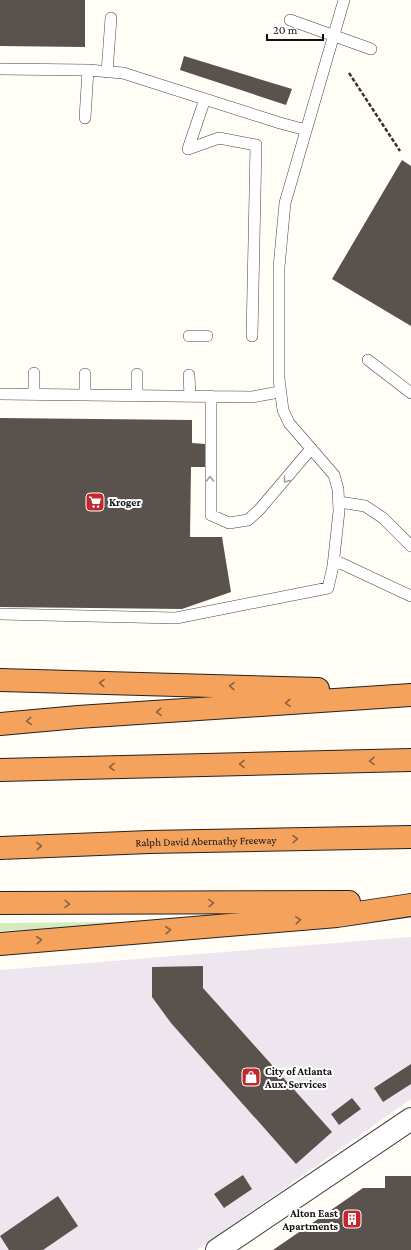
<svg xmlns="http://www.w3.org/2000/svg" width="411" height="1250" font-family="'Crimson Pro',serif">
  <style>
    .industrial { fill: #eee6ef }
    .green { fill: #d5ebbd }
    .building { fill: #5a524d }
    .lines { fill: none; stroke-linecap: round; stroke-linejoin: round }
    .service-casing { stroke: #444; stroke-width: 12 }
    .minor-casing { stroke: #444; stroke-width: 24 }
    .motorway-casing { stroke: #222; stroke-width: 24 }
    .path { stroke: #333; stroke-width: 2.5; stroke-dasharray: 4 2; stroke-linecap: butt }
    .service { stroke: #fff; stroke-width: 11 }
    .minor { stroke: #fff; stroke-width: 22 }
    .motorway { stroke: #f5a25d; stroke-width: 22 }
    .oneway { stroke: #a0a0a0 }
    .oneway2 { stroke: #8e613b }
    .labels { text-anchor: middle; dominant-baseline: central; stroke-width: 4; stroke-linejoin: round; paint-order: stroke }
    .poi-label { font-size: 11px; font-weight: bold; fill: #111; stroke: #fff; text-anchor: start }
    .street-label { font-size: 11px; fill: #111; stroke: #fff }
  </style>
  <rect width="100%" height="100%" fill="#fffdf5"/>
  <path class="industrial" d="M411 937V1099L197 1250H0V970Z"/>
  <path class="green" d="M126 922 121 925 0 931V923Z"/>
  <path class="building" d="M0 0H85V47L0 46Z
    M184 56 292 89 286 105 180 70Z
    M402 160 411 166V326L332 279Z
    M0 418 192 420V443L205 444V467H191L190 537H222L231 592 182 609 0 607Z
    M203 966V988L332 1132 296 1164 171 1023 152 997V967Z
    M411 1064V1084L383 1102 374 1088Z
    M352 1098 361 1109 339 1125 331 1114Z
    M243 1175 252 1189 224 1208 214 1194Z
    M385 1176H411V1250H273L363 1188H385Z
    M58 1196 78 1226 43 1250H9L0 1236Z"/>
  <g class="lines">
    <g class="service-casing">
      <path id="service" d="M290 20 371 49
        M0 69 88 70 123 73 280 123 306 130
        M107 72 111 18
        M85 118 88 70
        M188 149 219 138 256 145 252 336
        M188 149 205 99
        M189 336H207
        M368 360 411 393
        M85 374V395
        M189 375 190 396
        M0 394 252 397 279 392
        M34 394V373
        M137 396V374
        M211 396V515L229 523 248 520 259 510 310 450
        M339 502 365 506 383 518 411 546
        M334 560 411 596
        M0 614 176 618 328 588 333 566 339 511 338 489 334 475 289 423 283 410 279 379V267L285 203 344 0"/>
    </g>
    <g class="minor-casing">
      <path id="minor" d="M217 1250 411 1119"/>
    </g>
    <g class="motorway-casing">
      <g id="motorway">
        <path d="M0 680 318 689"/>
        <path d="M0 724 78 717 411 695"/>
        <path d="M0 770 411 760"/>
        <path id="s1" d="M0 848 149 842 411 837"/>
        <path d="M0 903 349 902"/>
        <path d="M0 944 337 916 411 905"/>
      </g>
    </g>
    <path class="path" d="M349 73 400 151"/>
    <use href="#service" class="service"/>
    <use href="#minor" class="minor"/>
    <use href="#motorway" class="motorway"/>
  </g>
  <defs><path id="oneway-chevron" d="M-2-3.5L2.5 0L-2 3.5" fill="none" stroke-width="1.6" stroke-linecap="round" stroke-linejoin="round"/></defs>
  <g class="oneway">
    <use href="#oneway-chevron" transform="translate(210 479) rotate(-90)"/>
    <use href="#oneway-chevron" transform="translate(286 480) rotate(129)"/>
  </g>
  <g class="oneway2">
    <use href="#oneway-chevron" transform="translate(102 683) rotate(-178)"/>
    <use href="#oneway-chevron" transform="translate(232 686) rotate(-178)"/>
    <use href="#oneway-chevron" transform="translate(288 703) rotate(176)"/>
    <use href="#oneway-chevron" transform="translate(159 712) rotate(176)"/>
    <use href="#oneway-chevron" transform="translate(29 721) rotate(175)"/>
    <use href="#oneway-chevron" transform="translate(372 761) rotate(179)"/>
    <use href="#oneway-chevron" transform="translate(242 764) rotate(179)"/>
    <use href="#oneway-chevron" transform="translate(112 767) rotate(179)"/>
    <use href="#oneway-chevron" transform="translate(295 839) rotate(-1)"/>
    <use href="#oneway-chevron" transform="translate(39 846) rotate(-2)"/>
    <use href="#oneway-chevron" transform="translate(211 903) rotate(-1)"/>
    <use href="#oneway-chevron" transform="translate(67 904) rotate(1)"/>
    <use href="#oneway-chevron" transform="translate(298 920) rotate(-5)"/>
    <use href="#oneway-chevron" transform="translate(168 930) rotate(-5)"/>
    <use href="#oneway-chevron" transform="translate(39 940) rotate(-5)"/>
  </g>
  <defs>
    <g id="supermarket-square" transform="scale(1)"><rect x="-9" y="-9" width="18" height="18" rx="4" fill="#c4262e" stroke="#fff"/><path d="M-6-5.5h2.5l.6 2H6L4.5 2H-2.5L-4.4-4H-6ZM-1.5 3.2a1.3 1.3 0 1 0 .1 0ZM3 3.2a1.3 1.3 0 1 0 .1 0Z" fill="#fff"/></g>
    <g id="shop-square" transform="scale(1)"><rect x="-9" y="-9" width="18" height="18" rx="4" fill="#c4262e" stroke="#fff"/><path d="M-5-2.5h2.3a2.7 3.5 0 0 1 5.4 0H5L5.5 6h-11ZM-1.5-2.5h3a1.5 2.3 0 0 0-3 0Z" fill="#fff"/></g>
    <g id="building-square" transform="scale(1)"><rect x="-9" y="-9" width="18" height="18" rx="4" fill="#c4262e" stroke="#fff"/><path d="M-4-6H4V6H1V3H-1V6H-4ZM-2.5-4.3h1.7v1.8h-1.7ZM.8-4.3h1.7v1.8H.8ZM-2.5-1h1.7V.8h-1.7ZM.8-1h1.7V.8H.8Z" fill="#fff"/></g>
  </defs>
  <g fill-rule="evenodd">
    <use href="#supermarket-square" x="95" y="502"/>
    <use href="#shop-square" x="251" y="1077"/>
    <use href="#building-square" x="352" y="1219"/>
  </g>
  <g class="labels">
    <g class="poi-label">
      <text x="109" y="502">Kroger</text>
      <text x="265" y="1071">City of Atlanta<tspan x="265" dy="13">Aux. Services</tspan></text>
      <text x="338" y="1213" text-anchor="end">Alton East<tspan x="338" dy="13">Apartments</tspan></text>
    </g>
    <g class="street-label">
      <text stroke="none"><textPath href="#s1" startOffset="206">Ralph David Abernathy Freeway</textPath></text>
    </g>
  </g>
  <path d="M267 34v6h56v-6" fill="none" stroke="#111111" stroke-width="2"/>
  <text x="273" y="34" font-size="12" fill="#111111" stroke="#ffffff" stroke-width="3" paint-order="stroke">20 m</text>
</svg>
